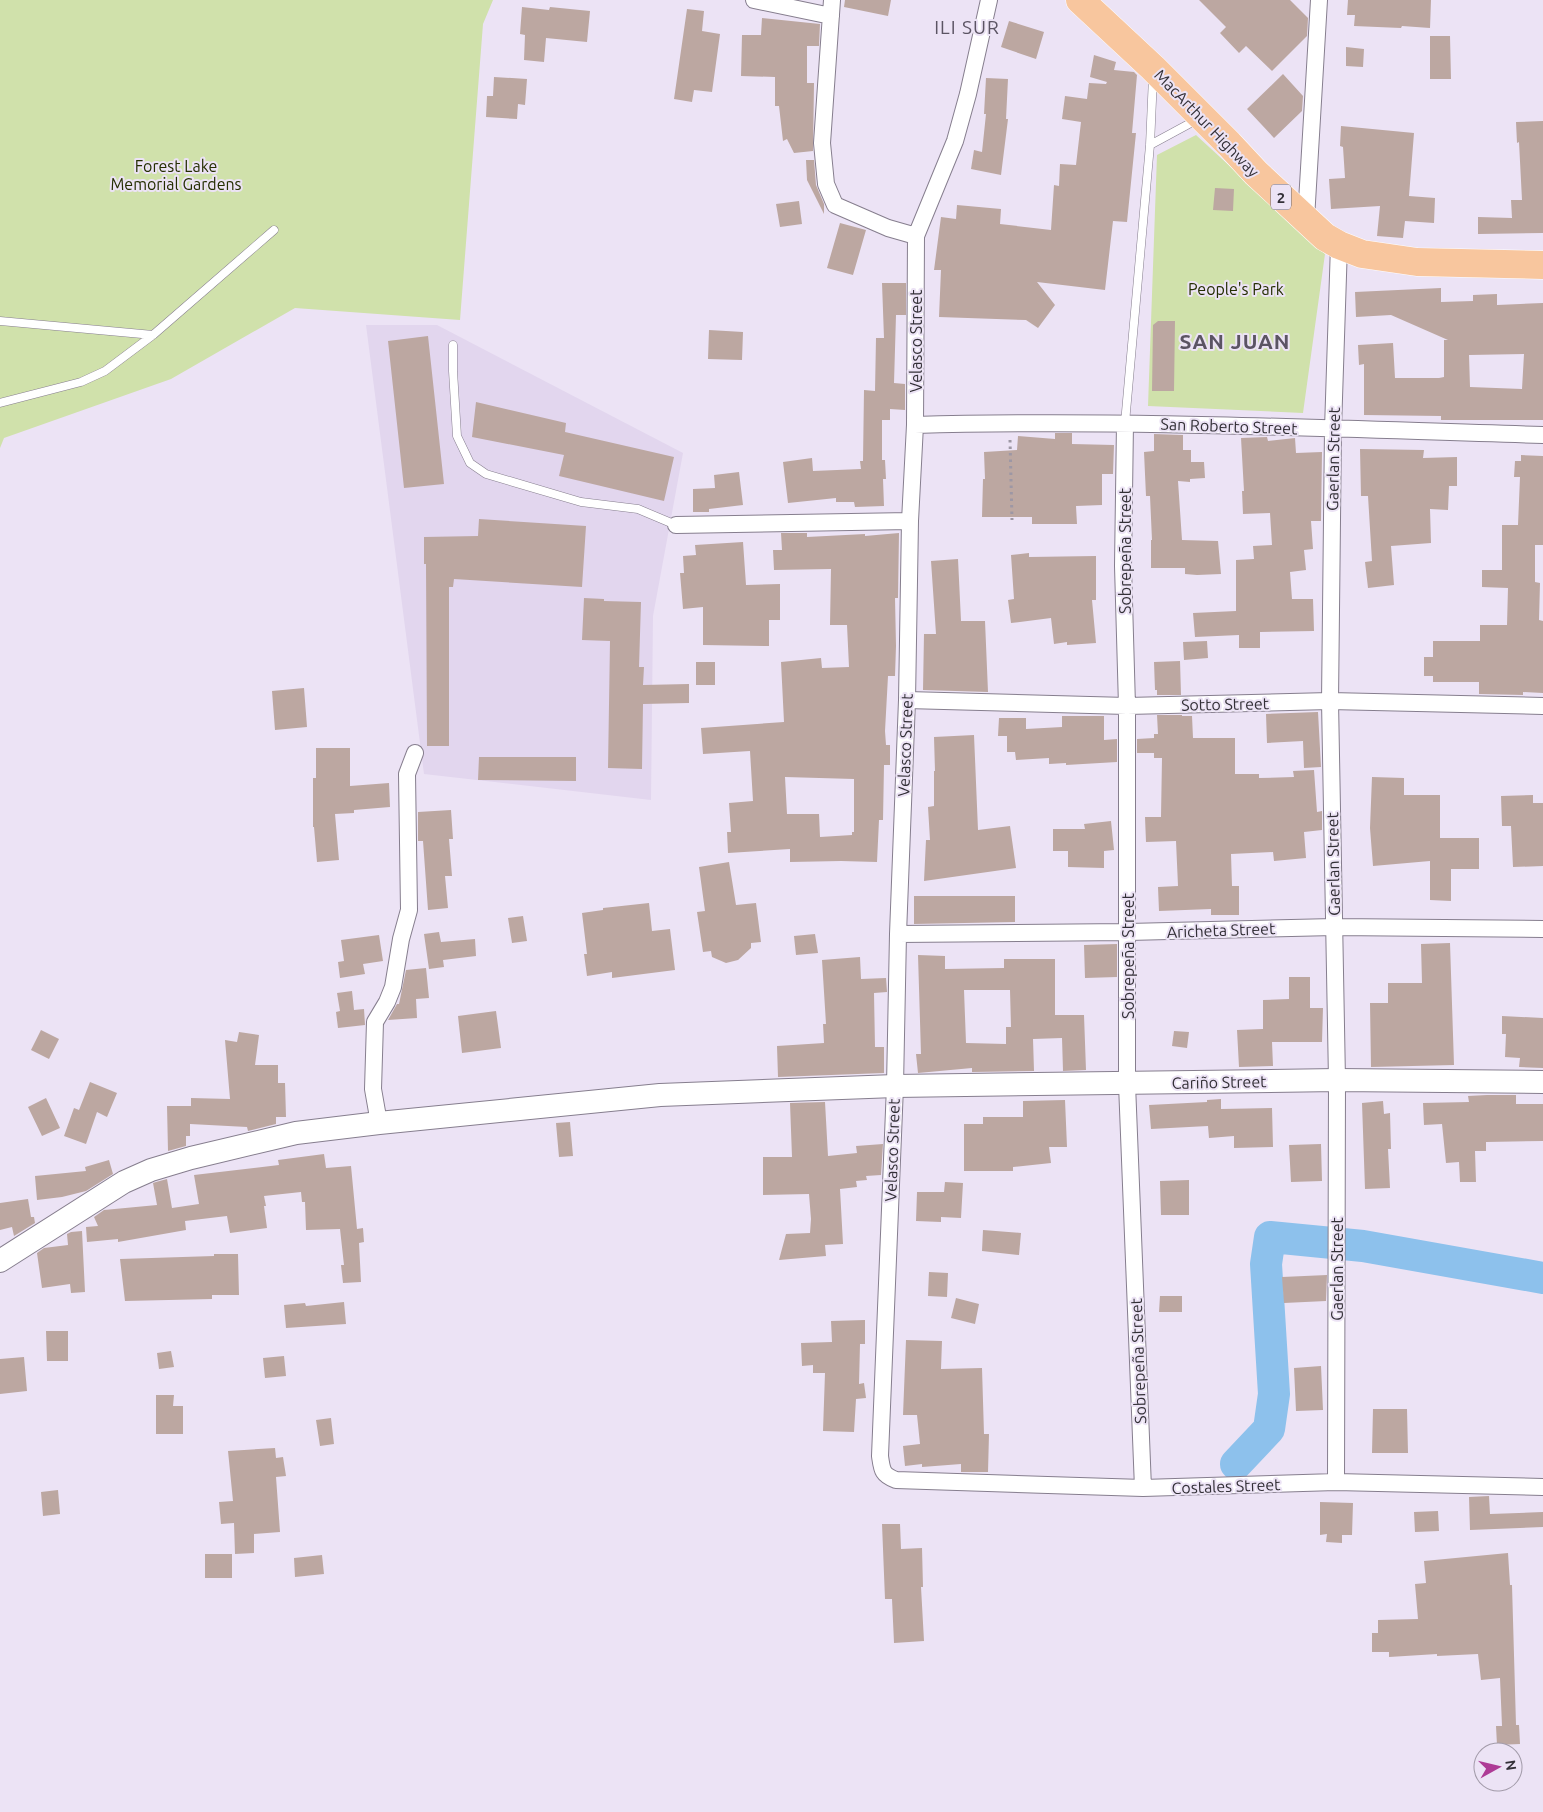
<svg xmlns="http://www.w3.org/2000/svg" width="1543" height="1812" font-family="Ubuntu,sans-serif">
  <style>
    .built { fill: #e2d6ee }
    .green { fill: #d0e1ab }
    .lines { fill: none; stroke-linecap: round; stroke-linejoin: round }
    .river { stroke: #8dc1ec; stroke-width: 32 }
    .building { fill: #bca7a1; fill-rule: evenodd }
    .lane-casing { stroke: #867e8e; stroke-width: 9 }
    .street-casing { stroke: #867e8e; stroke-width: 18 }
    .secondary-casing { stroke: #867e8e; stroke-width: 24 }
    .highway-casing { stroke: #fff; stroke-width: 29 }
    .path { stroke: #9d97a4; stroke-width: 3; stroke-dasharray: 2.5 4; stroke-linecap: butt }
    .lane { stroke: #fff; stroke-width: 8 }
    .street { stroke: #fff; stroke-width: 16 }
    .secondary { stroke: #fff; stroke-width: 22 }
    .highway { stroke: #f8c69e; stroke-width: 28 }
    .labels { text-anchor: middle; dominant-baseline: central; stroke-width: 4; stroke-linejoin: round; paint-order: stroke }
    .shield { fill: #ece3f5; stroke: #6a6670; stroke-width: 1 }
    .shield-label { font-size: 15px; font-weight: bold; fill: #333037 }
    .street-label { font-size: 16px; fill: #333037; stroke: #ece3f5 }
    .park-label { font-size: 16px; fill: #242e01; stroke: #ece3f5 }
    .quarter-label { font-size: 19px; letter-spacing: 1px; fill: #5b5463; stroke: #ece3f5 }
    .district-label { font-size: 21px; font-weight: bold; letter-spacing: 1px; fill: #5b5463; stroke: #ece3f5 }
  </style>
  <rect width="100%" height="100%" fill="#ece3f5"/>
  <path class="built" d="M366 325H437L683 453 653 616 651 800 424 774Z"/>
  <path class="green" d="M0 0H493L483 24 460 320 295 308 171 379 4 438 0 448Z
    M1196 135 1325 254 1303 413 1148 406 1157 155Z"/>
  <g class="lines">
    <path class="river" d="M1236 1464 1269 1429 1274 1394 1266 1264 1270 1237 1363 1246 1543 1278"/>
  </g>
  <path class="building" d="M845 0H891L888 16 844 7Z
    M1199 0H1290L1308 18 1307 36 1272 71 1246 46 1239 53 1220 33 1226 27Z
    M1348 0H1431L1430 28 1402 26 1401 28 1354 26 1355 15H1347Z
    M522 7 549 10 550 7 590 11 587 42 546 38 544 62 524 60 525 35 520 34Z
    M687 9 704 11 702 31 720 34 712 92 694 90 692 102 674 99Z
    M762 18 820 24 819 46H807V83H814L813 151 794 153 787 139 783 141 779 106H775V77L741 76 742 35H761Z
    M1009 21 1044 32 1036 59 1001 47Z
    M1430 36H1450L1451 79H1430Z
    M1346 47 1364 49 1363 67 1346 66Z
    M1094 55 1116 62 1114 70 1134 72 1137 75 1132 133H1136L1127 222 1113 221 1105 290 1037 282 1055 305 1038 328 1026 320 939 317 941 270H934L941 217 956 219 957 205 1001 209 1000 224 1051 230 1054 185 1059 186 1060 164 1076 165 1081 122 1062 119 1065 96 1087 99 1089 83 1106 84 1107 82 1090 77Z
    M1283 74 1303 96 1302 111 1274 138 1247 109Z
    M494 77 527 79 525 105 518 104 517 119 486 117 487 96H493Z
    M986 78 1008 79 1006 119H1008L1001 175 971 169 974 150 982 152 986 114H984Z
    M1543 121V233L1478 234V217L1512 218 1511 200H1522L1519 142 1517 143 1516 122Z
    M1341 126 1414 133 1409 196 1435 198 1434 223 1405 221 1403 238 1377 236 1380 206 1331 209 1329 179 1345 178 1343 147 1340 146Z
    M806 160H814L816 185 824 204V214L807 180Z
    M1215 188 1234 189 1233 211 1213 210Z
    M799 201 802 224 780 227 776 204Z
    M840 223 866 230 853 275 827 268Z
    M882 283H906V315H896L894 383 905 384V410L890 409V420H882V460H885L886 479H883L884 506 855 507 854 502H836V498L788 503 783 462 812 458 813 471 861 469 860 461H863L864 390 875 391 876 338H884Z
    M1441 288V302L1473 301V295L1497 294V305L1543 303V420H1441V416L1364 415V364L1359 365 1358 345 1393 343 1395 378H1439L1444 377V340H1448L1391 315 1356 317 1355 292ZM1524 354 1522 389 1470 387 1469 355Z
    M1158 321H1175L1174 391H1152L1153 325Z
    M709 330 743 332 742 360 708 359Z
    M428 336 444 484 404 488 388 341Z
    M476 402 566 423 565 432 674 457 664 501 559 476 564 455 472 437Z
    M1055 433H1072V444L1114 445 1113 474H1102V505L1076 506 1077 524H1032V517H982L983 479H985L984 452 1017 450 1018 436 1055 439Z
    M1154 434 1183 435V450H1191V462H1204L1205 478 1190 479V482L1178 481 1182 540 1218 541 1221 574 1197 575 1185 574V568H1151V540H1152L1150 496H1146L1144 452 1154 451Z
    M1267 437 1268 441 1295 438 1296 453 1322 452 1321 521H1311L1313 549 1304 550 1306 570 1290 572 1292 599H1313L1314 631 1260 632V648H1239V635L1195 637 1193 613 1236 611V560L1254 559 1253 546 1272 545 1270 513 1243 514 1242 491H1244L1241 438Z
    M1360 449 1424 450 1423 458 1457 457V486H1449L1448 510 1430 509 1431 543 1391 546 1394 585 1368 588 1365 562 1372 561 1368 496H1361Z
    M1521 455 1543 456V545H1535V582L1540 583 1539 620 1543 621V693L1523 692V695L1479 694V682H1433V676H1424V657H1433V641H1480V625H1507L1508 588 1482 587V570H1502V525H1518L1520 477H1514L1515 461H1521Z
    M739 472 743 505 709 509V512H693V489L715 488 714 475Z
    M479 519 586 526 582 587 454 579 453 587H449V746H427L426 564H424V537L478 536Z
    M781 533H807V537L865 534V536L899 533 898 598H895L896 646 895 676H888L885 731 886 745H890V765H884L883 820H879L877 862 841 861 790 862V849L728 853 727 832H731L729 803 753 801 750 751 703 754 701 728 784 722 781 662 821 658 822 668 849 667 847 625H830L831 569 774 570 773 550H782ZM785 777 854 779V832H852V835L820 837 819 814H787Z
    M743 542 746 585 780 584V620H769V646L703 645V607L683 609 680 573H684L683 556 696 555 695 545Z
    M1029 553V557L1096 556V600H1092L1096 643 1067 645V642L1054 644 1051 618 1011 623 1008 600 1014 599 1011 555Z
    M958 559 961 621H985L988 692 923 690 924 634H936L931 561Z
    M584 598 604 599V601L641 602 639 667H644L643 685 689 684V703L643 704 642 769 608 768 610 641 582 640Z
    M1207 641 1208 658 1184 660 1183 642Z
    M1180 661 1181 695H1157V690H1155L1154 662Z
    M696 662H715V685H696Z
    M304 688 307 727 275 730 272 691Z
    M1318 712 1321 767 1304 768 1303 741 1267 743 1266 714Z
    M1157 715H1182V716H1192L1193 738H1235V774H1259V778L1294 777 1293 771 1314 770 1317 812 1322 811V830L1304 832 1306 858 1274 861 1273 852 1231 854 1232 886H1239V915H1211V909L1159 911 1158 887 1178 886 1176 841 1146 842 1145 817H1161L1162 758H1154V753H1137V739L1154 738V734H1158Z
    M1062 716H1104V740L1117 739V762L1066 765V763L1049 764V758L1016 760 1015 752H1007V736H998L999 718H1026V729L1062 727Z
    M974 735 978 830 1010 826 1016 868 924 881 926 840H930L928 807 934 806V771H935L934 737Z
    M316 748H350V786L389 783 390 807 354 810V813L335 814 339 860 317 862 314 827H313V778H316Z
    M479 757H576V781L478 780Z
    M1372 777 1404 778V795H1440V838H1479V869H1451V901L1430 900V861L1373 866 1370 828Z
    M1533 795V803H1543V866L1513 867 1511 826H1502L1501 796Z
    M451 810 453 839H449L452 876H445L448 908 428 910 423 841H418V812Z
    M1111 821 1114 850 1104 851V868L1068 867V851H1053V829H1085L1084 824Z
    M729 862 736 905 756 903 761 942 751 943V948L738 960 726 963 712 957 711 951 703 952 697 912 705 911 699 867Z
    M914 896H1015V922L914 924Z
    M649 903 652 931 670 929 675 970 612 978V972L587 976 584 954H587L582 913 603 910V908Z
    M523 916 527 941 512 943 508 918Z
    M439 932 441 942 475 939 476 956 443 960 444 967 429 969 424 934Z
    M815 934 818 953 796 955 794 936Z
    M379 935 383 961 363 964 365 974 340 978 338 962 344 961 341 940Z
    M1450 943 1454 1065 1371 1067 1370 1003H1388V983H1422L1421 944Z
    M1117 944V977L1085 978 1084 945Z
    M918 955 945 956V969L1004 968V959H1055V1015H1084L1086 1070 1063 1071 1062 1038 1033 1039 1034 1071 972 1072V1068L918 1073 916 1054H921ZM964 990H1010L1011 1027H1006V1044L966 1043Z
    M860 957 861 979 886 978 887 992 874 993 875 1047H884V1073L778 1077 777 1046 824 1043 823 1024H826L822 960Z
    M426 968 429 998 416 999 417 1018 388 1020 397 1004H399L406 970Z
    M1289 977H1310V1008H1323L1322 1042H1272L1273 1066 1239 1067 1237 1030 1263 1029V1000L1289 999Z
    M352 991 354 1010 364 1009 365 1025 338 1028 336 1012 340 1011 337 993Z
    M496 1011 501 1048 462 1053 458 1016Z
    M1502 1016 1543 1018V1068L1519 1067 1520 1058 1505 1057 1506 1034H1502Z
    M41 1030 59 1039 49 1059 31 1050Z
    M1174 1031 1189 1032 1187 1048 1172 1046Z
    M239 1032 259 1035 255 1065H278V1083H285L286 1117H276V1124L248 1131 247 1127 190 1124V1136H186V1146L168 1151 167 1106H191V1098L230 1099 225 1040 237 1042Z
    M90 1082 117 1093 107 1117 97 1112 86 1144 64 1136 74 1108 79 1110Z
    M1487 1095H1516V1104H1543V1141L1486 1142V1151H1475L1476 1182H1460L1459 1162 1446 1163 1442 1124 1424 1125 1423 1103 1469 1102 1468 1096Z
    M46 1098 60 1128 42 1136 28 1107Z
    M1221 1099V1109L1272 1108 1273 1147 1234 1148V1136L1209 1138 1208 1126 1151 1129 1149 1105 1207 1102V1100Z
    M1065 1100 1067 1147H1049L1051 1163 1013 1167V1171H964V1124H983V1117H1023V1101Z
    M1383 1101 1384 1114 1390 1113 1391 1149H1388L1390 1188 1365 1189 1362 1103Z
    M825 1102 828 1156 857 1153 856 1146 883 1144 881 1175 866 1176 867 1180 856 1181 857 1187 840 1189 843 1244 825 1245 826 1256 779 1260 786 1234 810 1233 811 1219 809 1194 763 1195V1157H792L790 1103Z
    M570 1122 573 1156 559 1157 556 1123Z
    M1321 1144 1322 1181 1291 1182 1289 1145Z
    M324 1154 326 1168 351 1166 357 1229 363 1228 364 1242 359 1243 361 1282 343 1283 341 1265H344L340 1229 306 1230 305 1202H302L301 1192 264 1196 266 1206H264L267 1228 230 1233 227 1216 185 1221 186 1230 118 1242V1239L87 1242 86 1227 98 1226 94 1217 104 1210 157 1205 153 1183 156 1182 167 1179 172 1208 199 1204 194 1175 279 1165 278 1160Z
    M109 1160 113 1174 86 1191 62 1197 37 1200 35 1176 86 1171 85 1167Z
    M1189 1180V1215H1161L1160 1181Z
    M945 1182 963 1183 961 1218 941 1217V1222L916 1221 917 1192H944Z
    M28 1199 31 1217H34L35 1223 14 1236 12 1227 0 1230V1203Z
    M983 1230 1021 1233 1019 1255 982 1251Z
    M82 1231 85 1292 71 1293 70 1284 42 1288 37 1253 44 1248 68 1245 67 1234 71 1232Z
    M214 1254H238L239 1295H212V1299L125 1301 120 1259 214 1256Z
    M929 1272 948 1273 947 1297 928 1296Z
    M1327 1275 1326 1301 1284 1303 1282 1277Z
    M1160 1296H1182V1312H1159Z
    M956 1298 979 1304 975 1324 951 1318Z
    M344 1302 346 1324 286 1328 284 1305 305 1303 306 1306Z
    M865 1320V1344H860L859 1384 864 1383 866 1398 856 1399 854 1432 823 1431 825 1373H813V1365L802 1366 801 1343 832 1342 831 1321Z
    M46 1331H68V1361H47Z
    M906 1340 942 1341 941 1369 982 1368 984 1434H989L988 1472H961V1464L922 1467V1464L905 1466 903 1446 920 1444 917 1415H903Z
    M171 1351 174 1367 159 1369 157 1353Z
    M284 1356 286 1376 265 1378 263 1358Z
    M24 1357 27 1391 0 1394V1359Z
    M1321 1366 1323 1410 1296 1411 1294 1368Z
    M156 1395H174L173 1406H183V1434H156Z
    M1373 1409H1407L1408 1453H1372Z
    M331 1418 334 1444 320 1446 316 1420Z
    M275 1448 276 1458 283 1457 286 1476 276 1477 280 1532 254 1534V1553L235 1554 234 1523 221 1524 219 1502 233 1501 228 1451Z
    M58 1490 60 1514 43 1516 41 1492Z
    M1489 1496 1490 1514 1543 1512V1527L1470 1530 1469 1497Z
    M1320 1502 1353 1503 1352 1535H1342V1543L1326 1542 1327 1534 1320 1535Z
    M1438 1511 1439 1531 1415 1532 1414 1512Z
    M882 1524H900L901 1549 922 1548 923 1587H921L924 1641 894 1643 892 1599H885Z
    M1508 1553 1510 1585H1512L1516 1725H1519L1520 1744 1497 1745 1496 1726H1502L1500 1678 1481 1680 1478 1654 1437 1656V1654L1389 1657V1652H1372V1633H1378V1620L1418 1619 1415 1584 1426 1583 1424 1561Z
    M205 1554H232V1578H205Z
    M322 1555 324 1574 295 1577 294 1558Z"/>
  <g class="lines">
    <g class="lane-casing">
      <path id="lane" d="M1150 145 1198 119
        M0 321 153 335
        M453 345V371L457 436 470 463 486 474 581 502 638 509 676 525
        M0 403 81 382 105 371 153 335 274 230
        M1125 423 1150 145 1153 77"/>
    </g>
    <g class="street-casing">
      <path id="street" d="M754 0 831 16
        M832 0 822 143 826 184 835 205 888 228 916 236
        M989 0 968 94 955 141 916 236 915 425 910 521 907 700 898 934 895 1086 880 1456C882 1470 882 1475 896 1480L1143 1488 1336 1482 1543 1487
        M1306 219 1319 0
        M1125 423 1123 566 1127 706V1084L1143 1488
        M915 425C1124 419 1334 429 1543 435
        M676 525 910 521
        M907 700 1127 706 1330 701 1543 706
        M898 934 1128 932 1334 927 1543 929
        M379 1123 373 1089 375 1022 387 1002 393 987 401 939 409 910 407 774 415 753
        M1336 1482 1337 1080 1330 701 1333 429 1339 245"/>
    </g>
    <g class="secondary-casing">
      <path id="secondary" d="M0 1261 124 1182 151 1170 191 1158 296 1133 379 1123 660 1095 895 1086 1337 1080 1543 1082"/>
    </g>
    <g class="highway-casing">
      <path id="highway" d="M1080 0 1153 68 1229 144 1256 173 1325 237 1339 245 1362 254 1417 262 1543 265"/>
    </g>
    <path class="path" d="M1010 440 1012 520"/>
    <use href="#lane" class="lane"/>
    <use href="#street" class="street"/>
    <use href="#secondary" class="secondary"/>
    <use href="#highway" class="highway"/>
  </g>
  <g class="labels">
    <rect class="shield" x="1271" y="184.5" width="20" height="25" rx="4"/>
    <g class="shield-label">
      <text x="1281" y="197">2</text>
    </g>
    <g class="street-label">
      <text transform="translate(1207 123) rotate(46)">MacArthur Highway</text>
      <text transform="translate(916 341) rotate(-90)">Velasco Street</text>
      <text transform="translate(1229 426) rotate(2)">San Roberto Street</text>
      <text transform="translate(1333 459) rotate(-89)">Gaerlan Street</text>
      <text transform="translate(1125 551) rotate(-90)">Sobrepeña Street</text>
      <text transform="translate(1225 704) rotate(-1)">Sotto Street</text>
      <text transform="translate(905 745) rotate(-88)">Velasco Street</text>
      <text transform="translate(1333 864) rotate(-91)">Gaerlan Street</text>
      <text transform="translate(1221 930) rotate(-2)">Aricheta Street</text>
      <text transform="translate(1128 956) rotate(-90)">Sobrepeña Street</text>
      <text transform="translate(1219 1082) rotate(-1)">Cariño Street</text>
      <text transform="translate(892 1150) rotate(-88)">Velasco Street</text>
      <text transform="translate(1337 1269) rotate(-90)">Gaerlan Street</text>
      <text transform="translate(1138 1361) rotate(-92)">Sobrepeña Street</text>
      <text transform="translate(1226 1486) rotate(-2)">Costales Street</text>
    </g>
    <g class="park-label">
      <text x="176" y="166">Forest Lake<tspan x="176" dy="18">Memorial Gardens</tspan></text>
      <text x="1236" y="289">People's Park</text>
    </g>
    <g class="quarter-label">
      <text x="967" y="27">ILI SUR</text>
    </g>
    <g class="district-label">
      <text x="1235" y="341">SAN JUAN</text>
    </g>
  </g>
  <g transform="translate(1498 1767) rotate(82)"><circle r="24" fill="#ece3f5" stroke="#a29ba9"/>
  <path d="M0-4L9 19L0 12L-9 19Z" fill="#ae3b96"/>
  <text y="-8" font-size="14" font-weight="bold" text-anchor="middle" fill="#333037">N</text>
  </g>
</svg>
